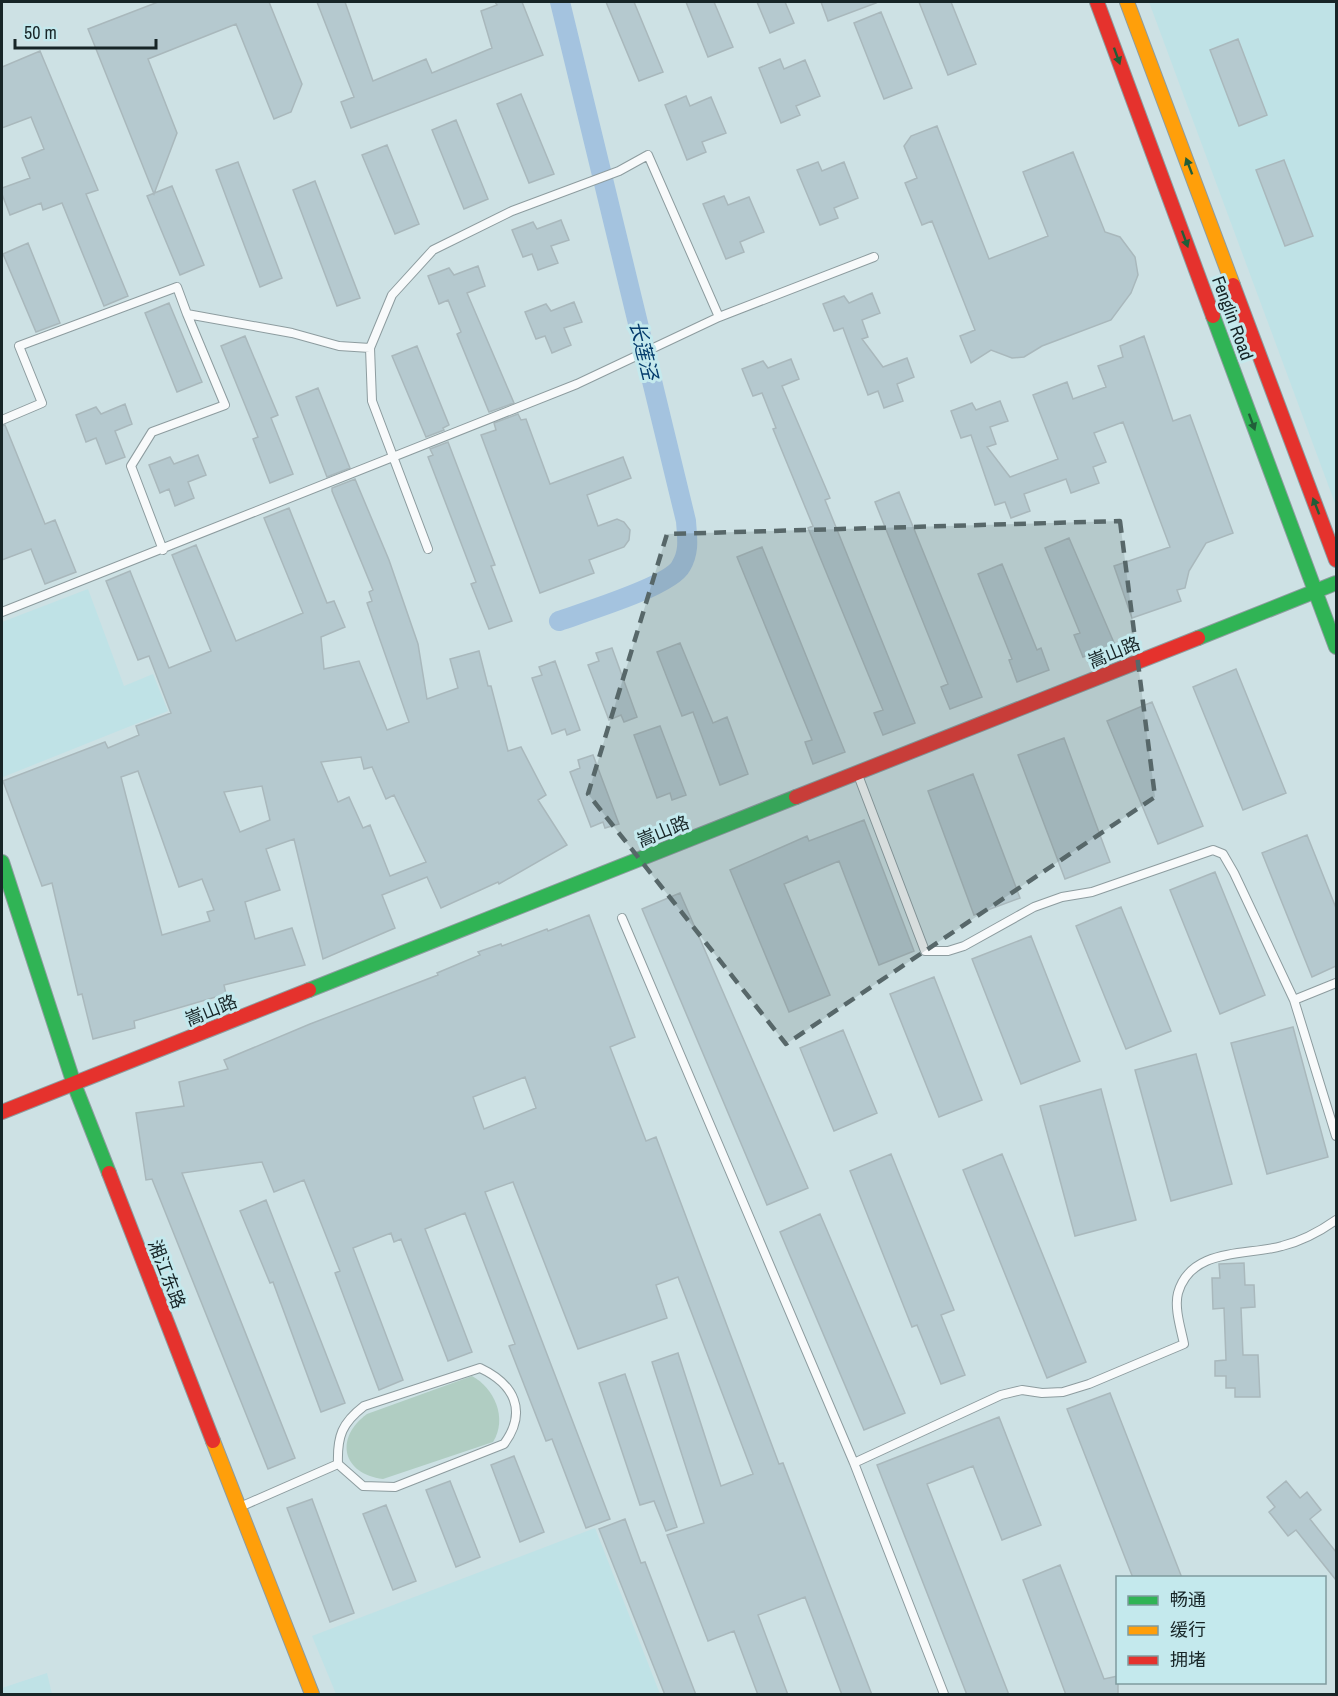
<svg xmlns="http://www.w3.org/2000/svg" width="1338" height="1696" font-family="'Archivo Narrow','Noto Sans SC',sans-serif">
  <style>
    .built { fill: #bfe2e6 }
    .green { fill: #b0cdc2 }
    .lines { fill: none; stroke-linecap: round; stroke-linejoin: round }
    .canal { stroke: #a4c3df; stroke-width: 20 }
    .building { fill: #b5c9cf; stroke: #a9b8bc; stroke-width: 1.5; fill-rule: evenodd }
    .lane-casing { stroke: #8d9c9f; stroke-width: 10 }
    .fast-casing { stroke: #8d9c9f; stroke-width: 16 }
    .slow-casing { stroke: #8d9c9f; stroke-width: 16 }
    .jam-casing { stroke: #8d9c9f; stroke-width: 16 }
    .lane { stroke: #f8fafb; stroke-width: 8 }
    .fast { stroke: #30b455; stroke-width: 14 }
    .slow { stroke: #ff9f0a; stroke-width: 14 }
    .jam { stroke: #e5322d; stroke-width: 14 }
    .oneway { fill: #215e39 }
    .marked { fill: #576769; fill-opacity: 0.2; stroke: #576769; stroke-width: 4.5; stroke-dasharray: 12 8; stroke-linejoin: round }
    .labels { text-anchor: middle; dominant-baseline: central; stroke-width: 6; stroke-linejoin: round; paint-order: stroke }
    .street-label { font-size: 18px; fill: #172527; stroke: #c4e9ed }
    .water-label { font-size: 20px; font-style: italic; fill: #053c6c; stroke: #c4e9ed }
  </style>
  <rect width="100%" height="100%" fill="#cde1e4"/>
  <path class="built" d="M1149 2H1336V506Z
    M88 589 124 686 153 674 168 711 3 777 2 622Z
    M595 1528 660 1694H336L312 1636Z
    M47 1673 52 1694H2V1688Z"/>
  <path class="green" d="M472 1376C494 1388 508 1418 493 1442L383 1479C342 1474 334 1438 367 1414Z"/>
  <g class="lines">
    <path class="canal" d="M559 621C584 612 671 586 681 566 690 551 687 537 686 521L560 2"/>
  </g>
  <path class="building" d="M158 2H269L302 84 291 112 274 119 236 24 148 59 177 133 154 194 88 29Z
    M317 2H345L373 81 426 59 432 73 492 48 481 11 497 5 495 2H522L543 55 351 128 341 102 354 97Z
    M606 2H634L663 72 639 81Z
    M686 2H714L733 47 708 57Z
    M757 2H785L794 23 770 33Z
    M821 2H875L876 3 828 21Z
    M919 2H951L976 64 948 75Z
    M881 12 912 88 884 99 854 23Z
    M1238 39 1267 115 1239 126 1210 50Z
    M40 51 98 190 86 194 128 296 104 306 62 203 43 210 41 203 10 215 2 194V188L30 178 22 158 44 149 31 117 2 128V67Z
    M780 59 784 69 805 60 820 96 796 106 800 115 781 123 759 68Z
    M521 94 554 174 529 183 497 104Z
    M686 96 690 106 711 97 726 133 702 142 706 152 687 160 665 105Z
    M456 120 488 199 464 209 432 130Z
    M937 126 989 259 1048 236 1023 172 1073 152 1105 232 1120 237 1135 257 1138 275 1131 293 1111 320 1042 346 1024 357 1012 358 991 350 971 363 960 336 975 330 932 221 922 225 905 183 917 178 904 146 911 136Z
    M387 145 419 224 395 234 362 155Z
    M1284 160 1313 236 1285 246 1256 170Z
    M238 162 282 278 260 287 216 170Z
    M818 162 822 171 844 162 858 198 834 208 838 218 820 225 797 170Z
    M315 181 360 298 337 306 293 190Z
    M172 186 204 265 180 275 147 196Z
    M724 196 728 205 749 197 764 232 740 242 744 252 726 259 703 204Z
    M561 220 569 240 551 246 558 263 538 270 532 254 523 257 512 230 533 222 537 229Z
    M28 243 60 323 36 332 3 254Z
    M478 266 485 286 467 293 514 403 489 412 457 334 461 332 448 300 439 304 428 276 449 268 454 275Z
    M872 293 880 313 862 320 868 337 862 339 883 367 907 358 914 377 897 384 903 401 884 408 878 391 868 395 843 328 834 331 823 304 844 296 849 303Z
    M574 302 582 322 564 328 571 345 552 353 545 336 536 339 525 312 546 304 551 311Z
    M169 303 202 382 177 392 145 313Z
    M245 336 278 415 271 418 293 474 270 483 253 439 258 437 221 346Z
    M1144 336 1173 421 1190 415 1233 533 1206 543 1189 571 1185 588 1177 590 1181 601 1132 618 1114 566 1170 547 1123 422 1094 433 1106 462 1093 467 1099 483 1071 493 1066 479 1024 494 1030 511 1011 518 1005 502 995 505 971 435 961 438 951 411 972 403 976 410 1000 401 1008 421 990 427 996 444 987 447 1010 477 1058 459 1033 395 1067 382 1073 399 1106 387 1098 366 1123 357 1120 346Z
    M417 346 449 425 443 428 444 430 426 437 392 356Z
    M791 359 799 379 782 386 830 498 825 500 915 723 883 735 874 713 883 710 808 528 813 526 773 429 776 428 762 393 753 396 742 369 763 361 768 368Z
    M318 388 350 468 327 477 296 397Z
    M125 404 132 424 115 431 125 457 106 464 96 438 86 442 76 415 96 407 101 414Z
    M518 414 521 420 526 419 550 484 623 457 631 478 587 495 598 526 617 519 624 522 630 530 629 540 624 547 589 560 594 573 540 593 481 435 496 430 494 423Z
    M5 425 45 524 55 520 76 572 45 584 31 549 2 560V426Z
    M448 442 495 565 491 566 512 621 489 629 471 584 476 582 428 457 433 455 430 449Z
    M198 455 206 475 188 482 194 498 175 506 169 489 160 493 149 465 170 457 174 464Z
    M355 479 389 560 418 644 427 699 458 688 450 659 479 651 488 686H491L508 751 521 747 546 795 538 800 567 845 499 884 498 882 441 908 427 877 382 895 395 928 323 959 294 839 266 849 280 890 245 902 255 939 292 928 305 965 224 985 226 994 134 1021 135 1028 93 1039 82 994 78 995 52 883 42 886 3 781 105 742 108 748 139 735 136 726 171 713 149 656 138 660 106 581 130 571 169 668 211 651 172 555 196 545 236 641 303 613 264 518 289 508 327 603 334 601 345 627 321 637 324 669 359 661 387 730 409 722 367 603 372 601 369 592 373 590 332 491V488ZM361 757 364 769 372 767 386 799 394 795 426 862 390 876 370 825 363 828 349 797 338 802 321 762ZM138 771 179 887 202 879 214 910 207 912 210 921 162 935 121 777ZM262 786 270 820 240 832 224 792Z
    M899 492 982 697 950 709 941 687 948 684 875 502Z
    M1069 538 1115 645 1083 657 1074 635 1080 633 1045 548Z
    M762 547 845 752 813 764 805 742 812 740 737 557Z
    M1002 564 1037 650 1041 648 1049 670 1017 682 1009 660 1012 659 978 574Z
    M680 643 713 723 727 717 748 774 720 785 693 712 682 716 657 652Z
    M612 648 637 717 624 722 621 715 609 720 588 665 599 661 596 653Z
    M555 661 580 730 567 735 565 729 552 734 532 678 542 675 539 667Z
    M1236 669 1286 793 1243 810 1193 687Z
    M1152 702 1203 826 1158 844 1107 721Z
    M660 726 686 795 672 800 670 793 657 798 634 735Z
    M1064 738 1110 862 1065 879 1018 755Z
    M593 755 619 824 605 828 603 822 591 827 570 772 580 768 578 760Z
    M973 774 1020 898 974 915 928 791Z
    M864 820 914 951 879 965 839 861 784 884 830 995 789 1012 730 870 807 836 809 841Z
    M1307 835 1336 908V966L1312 977 1262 853Z
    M1215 872 1265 995 1220 1014 1170 890Z
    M680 893 808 1188 767 1205 642 909Z
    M1121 907 1171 1031 1126 1049 1076 926Z
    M589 915 635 1037 610 1047 646 1141 656 1137 779 1464 783 1463 872 1695H842L805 1597 758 1615 788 1695H758L734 1631 708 1641 667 1535 704 1523 652 1362 678 1353 721 1486 753 1474 678 1277 656 1285 667 1318 578 1349 513 1182 485 1192 610 1519 586 1528 552 1439 546 1441 509 1346 515 1344 465 1213 425 1229 472 1352 448 1361 401 1239 394 1242 391 1233 353 1248 403 1380 379 1390 335 1273 340 1271 304 1180 274 1192 262 1162 182 1173 295 1458 268 1469 152 1179 146 1180 136 1113 184 1106 179 1082 228 1069 224 1060 310 1024 438 975 437 973 480 955 478 952 501 944 502 946 547 929 548 931ZM525 1077 536 1108 484 1129 473 1097Z
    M1031 936 1080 1061 1021 1084 972 959Z
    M934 977 982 1100 939 1117 890 994Z
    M1293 1027 1328 1157 1267 1174 1231 1043Z
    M843 1030 877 1113 834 1131 800 1048Z
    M1196 1054 1232 1184 1171 1201 1135 1070Z
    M1101 1089 1136 1220 1075 1236 1040 1106Z
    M891 1154 954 1310 941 1315 965 1375 941 1384 917 1325 912 1327 850 1171Z
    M1002 1154 1086 1362 1047 1378 963 1170Z
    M266 1200 345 1403 321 1412 273 1282 270 1283 240 1211Z
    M820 1214 905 1413 864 1430 780 1232Z
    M1244 1263 1245 1285H1254L1255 1307 1241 1308 1243 1355H1258L1260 1397H1235V1388H1226V1376H1215V1361L1226 1360 1224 1308 1213 1309 1212 1278H1220L1219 1264Z
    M625 1374 677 1527 666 1531 654 1501 640 1505 599 1383Z
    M1110 1393 1182 1578H1133L1067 1409Z
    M999 1417 1041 1525 1002 1540 973 1466 927 1484 1009 1695H967L877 1465Z
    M514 1456 544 1532 520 1542 491 1465Z
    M450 1481 480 1557 456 1567 426 1490Z
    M1286 1481 1300 1498 1307 1492 1321 1510 1310 1519 1336 1552V1580L1296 1530 1288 1536 1269 1512 1275 1507 1267 1497Z
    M312 1499 354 1613 330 1622 287 1508Z
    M386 1505 416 1581 393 1590 363 1514Z
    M625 1519 641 1563 645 1562 696 1695H665L599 1529Z
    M1060 1565 1104 1679 1118 1676V1695H1066L1023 1580Z"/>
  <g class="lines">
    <g class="lane-casing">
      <path id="lane" d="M2 420 42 403 19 346 177 287 187 314
        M428 549 372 401 370 348 392 295 433 250 512 211 619 171 648 155 719 317
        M163 550 131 466 152 432 225 405 187 314 292 333 339 346 370 348
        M2 612 577 384 719 317 874 257
        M858 775 925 951H948L964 946 1034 907 1062 897 1092 892 1213 850 1223 854 1234 873 1294 1000
        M622 918 854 1463 944 1694
        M1336 983 1294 1000 1336 1136
        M854 1463 1001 1395 1022 1390 1042 1393 1063 1392 1089 1384 1184 1344C1181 1329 1174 1308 1178 1293 1191 1247 1247 1256 1282 1246 1302 1241 1319 1232 1336 1220
        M240 1507 338 1464 363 1486 395 1487 504 1444C528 1411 514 1384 480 1368L364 1406C342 1423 337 1436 338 1464"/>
    </g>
    <g class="fast-casing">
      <path id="fast" d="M1213 316 1336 647
        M1198 638 1336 583
        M2 862 74 1084 109 1173
        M309 990 796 797"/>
    </g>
    <g class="slow-casing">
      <path id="slow" d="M1127 2 1233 285
        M213 1441 312 1694"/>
    </g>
    <g class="jam-casing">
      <path id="jam" d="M1097 2 1213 316
        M1233 285 1336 560
        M796 797 1198 638
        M2 1112 309 990
        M109 1173 213 1441"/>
    </g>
    <use href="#lane" class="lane"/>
    <use href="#fast" class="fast"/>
    <use href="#slow" class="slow"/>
    <use href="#jam" class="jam"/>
  </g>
  <defs><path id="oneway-solid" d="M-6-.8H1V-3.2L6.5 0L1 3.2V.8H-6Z" transform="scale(1.5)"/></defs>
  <g class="oneway">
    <use href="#oneway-solid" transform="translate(1117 56) rotate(70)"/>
    <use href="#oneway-solid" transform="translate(1189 166) rotate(-111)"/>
    <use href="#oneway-solid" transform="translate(1185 239) rotate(70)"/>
    <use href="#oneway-solid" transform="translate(1252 422) rotate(70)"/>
    <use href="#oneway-solid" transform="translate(1316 506) rotate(-111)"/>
  </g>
  <path class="marked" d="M1120 521 1155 797 786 1044 588 794 667 534Z"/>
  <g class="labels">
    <g class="street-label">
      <text transform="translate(1233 318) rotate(70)">Fenglin Road</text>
      <text transform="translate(1114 652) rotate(-22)">嵩山路</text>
      <text transform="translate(663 831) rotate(-22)">嵩山路</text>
      <text transform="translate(211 1010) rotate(-22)">嵩山路</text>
      <text transform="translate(167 1274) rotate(69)">湘江东路</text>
    </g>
    <g class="water-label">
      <text transform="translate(644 350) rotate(76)">长莲泾</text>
    </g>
  </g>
  <rect width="1338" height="1696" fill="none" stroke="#172527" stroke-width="6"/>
  <rect x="1116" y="1576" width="210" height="108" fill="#c4e9ed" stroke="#7f9b9e" stroke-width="1.5"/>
  <rect x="1128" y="1596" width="30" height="9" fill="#30b455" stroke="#7f9b9e" stroke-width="1.5"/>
  <text x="1170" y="1606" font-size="18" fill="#172527">畅通</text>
  <rect x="1128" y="1626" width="30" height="9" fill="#ff9f0a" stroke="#7f9b9e" stroke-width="1.5"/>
  <text x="1170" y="1636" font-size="18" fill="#172527">缓行</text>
  <rect x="1128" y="1656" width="30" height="9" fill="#e5322d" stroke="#7f9b9e" stroke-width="1.5"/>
  <text x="1170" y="1666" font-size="18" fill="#172527">拥堵</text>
  <path d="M15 39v9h141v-9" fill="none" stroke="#172527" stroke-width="3"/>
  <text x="24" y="39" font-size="18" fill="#172527" stroke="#c4e9ed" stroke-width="4.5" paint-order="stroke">50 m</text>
</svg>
